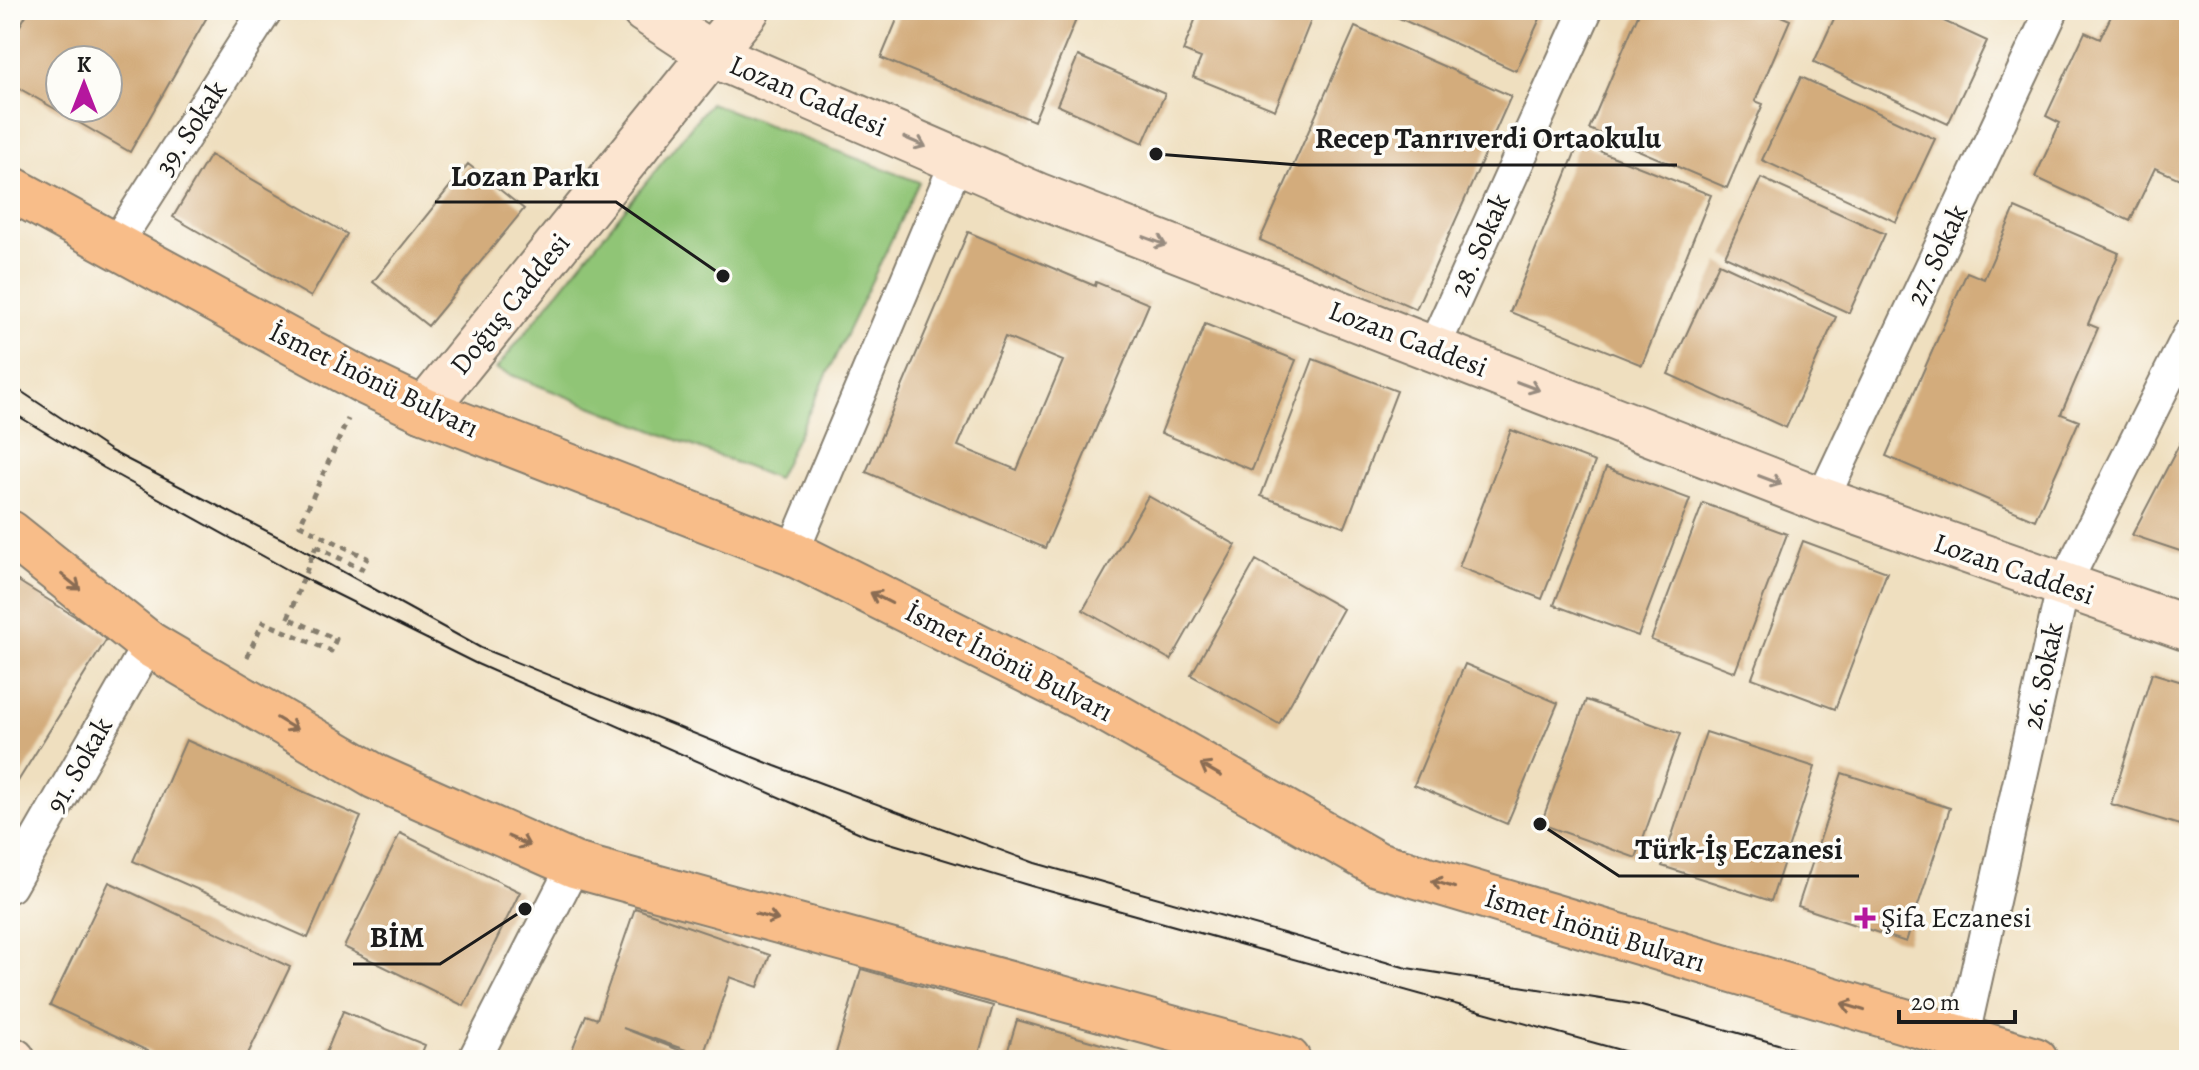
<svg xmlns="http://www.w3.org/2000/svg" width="2199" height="1070" font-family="Alegreya,serif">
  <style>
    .green { fill: #90c576; stroke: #567049; stroke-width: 2 }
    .building { fill: #d3ac7c; fill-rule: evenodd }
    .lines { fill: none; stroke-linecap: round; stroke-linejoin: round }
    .minor-casing { stroke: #867e6e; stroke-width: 36 }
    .secondary-casing { stroke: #867e6e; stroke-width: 48 }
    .primary-casing { stroke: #867e6e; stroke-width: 48 }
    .path { stroke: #867e6e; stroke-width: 5; stroke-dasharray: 6 6; stroke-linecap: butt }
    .minor { stroke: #fff; stroke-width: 32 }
    .secondary { stroke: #fce5d0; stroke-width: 44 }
    .primary { stroke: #f8bd89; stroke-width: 44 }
    .tram { stroke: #1c1c1c; stroke-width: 2 }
    .path-bridge { stroke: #867e6e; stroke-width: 5; stroke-dasharray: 6 6; stroke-linecap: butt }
    .oneway { stroke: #978b7f }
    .oneway2 { stroke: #8a6c52 }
    .poi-dot { fill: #b5179e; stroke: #fdfcf7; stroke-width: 3 }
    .labels { text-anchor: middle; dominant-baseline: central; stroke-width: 7; stroke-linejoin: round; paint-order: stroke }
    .street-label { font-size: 28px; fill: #1c1c1c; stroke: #fdfcf7 }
    .poi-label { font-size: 28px; fill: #1c1c1c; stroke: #fdfcf7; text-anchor: start }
    .leader { fill: none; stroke: #1c1c1c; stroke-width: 3 }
    .callout-dot { fill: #1c1c1c; stroke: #fdfcf7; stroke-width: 3 }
    .callout-label { font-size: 30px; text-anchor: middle; font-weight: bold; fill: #1c1c1c; stroke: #fdfcf7; stroke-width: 7; stroke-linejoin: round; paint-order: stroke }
  </style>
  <rect width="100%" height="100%" fill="#fdfcf7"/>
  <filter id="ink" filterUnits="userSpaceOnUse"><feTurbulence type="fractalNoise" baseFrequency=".0125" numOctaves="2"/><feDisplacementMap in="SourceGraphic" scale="16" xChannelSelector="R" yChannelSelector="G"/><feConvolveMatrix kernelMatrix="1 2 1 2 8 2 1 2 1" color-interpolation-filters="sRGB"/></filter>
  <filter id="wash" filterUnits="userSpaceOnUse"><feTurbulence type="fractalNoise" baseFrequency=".006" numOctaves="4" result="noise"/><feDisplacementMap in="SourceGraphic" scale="32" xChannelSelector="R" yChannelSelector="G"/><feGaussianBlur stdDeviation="1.8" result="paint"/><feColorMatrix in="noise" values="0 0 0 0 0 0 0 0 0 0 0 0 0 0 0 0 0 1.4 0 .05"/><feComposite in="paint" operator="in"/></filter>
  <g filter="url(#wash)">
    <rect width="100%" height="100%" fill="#efdfbf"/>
    <path class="green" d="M710 103 919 182 777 479 496 369Z"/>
    <g id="blocks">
      <path class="building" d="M29 10H211L130 152 10 83V43ZM60 60H108V108H60Z
        M901 10H1080L1034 121 881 58Z
        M1199 10H1315L1275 110 1193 77 1201 58 1183 51Z
        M1390 10H1544L1516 71 1388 13Z
        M1640 10H1767L1790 20 1755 101 1763 104 1727 188 1589 129Z
        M1838 10H1920L1987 41 1948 124 1814 62Z
        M2114 10H2189V183L2155 168 2130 221 2035 177 2060 123 2046 116 2085 32 2100 39Z
        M1355 27 1511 96 1416 309 1260 240Z
        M1078 56 1165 94 1143 143 1057 105Z
        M1801 77 1935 139 1896 222 1762 160Z
        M1579 143 1711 195 1642 365 1510 312Z
        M210 155 347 234 311 297 173 217Z
        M468 164 524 209 428 326 373 282Z
        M1761 178 1885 234 1849 313 1725 256Z
        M2015 208 2119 253 2088 324 2098 328 2061 414 2079 421 2035 520 1886 456 1967 272 1984 279Z
        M968 232 1095 286 1096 282 1149 304 1045 548 866 472ZM1005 337 1063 361 1017 470 958 446Z
        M1719 263 1836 317 1786 428 1668 374Z
        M1205 324 1296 360 1252 470 1161 433Z
        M1313 359 1397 391 1345 527 1261 496Z
        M2189 426V554L2132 535Z
        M1511 430 1595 462 1542 599 1459 567Z
        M1606 468 1690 499 1638 636 1554 605Z
        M1148 496 1236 545 1171 660 1083 610Z
        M1703 503 1787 534 1735 672 1651 640Z
        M1803 541 1887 572 1835 709 1752 678Z
        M1256 560 1343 609 1279 724 1191 675Z
        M10 576 108 637 10 794Z
        M1465 664 1558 703 1507 824 1414 785Z
        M2152 673 2189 684V828L2111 804Z
        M1586 700 1680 734 1636 858 1541 824Z
        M1706 732 1815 767 1771 901 1662 866Z
        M186 740 361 817 308 938 133 861Z
        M1842 773 1950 808 1906 942 1798 906Z
        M400 833 520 892 464 1006 344 947Z
        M109 882 290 967 245 1060H167L50 1005Z
        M635 908 770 955 758 987 730 977 703 1056 623 1028 704 1060H568L586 1015 597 1019Z
        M861 969 993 1006 977 1060H834Z
        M343 1011 425 1045 419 1060H323Z
        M1017 1020 1129 1052 1127 1060H1005Z"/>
    </g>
  </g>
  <g filter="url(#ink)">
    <use href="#blocks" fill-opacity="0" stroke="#867e6e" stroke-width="2"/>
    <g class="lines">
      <g class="minor-casing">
        <path id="minor" d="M115 245 266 10
          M1433 349 1586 10
          M1822 500 2052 10
          M792 553 957 161
          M10 886 149 644
          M1962 1040 2063 587 2189 335
          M474 1060 574 865"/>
      </g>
      <g class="secondary-casing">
        <path id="secondary" d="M644 10 711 54 1037 195 1822 500 2189 629
          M424 410 747 10
          M10 1059 13 1060"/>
      </g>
      <g class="primary-casing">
        <path id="primary" d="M10 188 365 382 424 410 792 553 1108 711 1377 864 2035 1060
          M10 533 149 644 376 777 574 865 1288 1060"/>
      </g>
      <path class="path" d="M316 546 361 569 367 558 300 525 348 419
        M247 657 263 622 331 651 336 639 288 618"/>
      <use href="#minor" class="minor"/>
      <use href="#secondary" class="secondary"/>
      <use href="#primary" class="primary"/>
      <path class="tram" d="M10 384 111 451 298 547 481 648 775 766 1035 863 1407 968 1638 1005 1835 1060
        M10 411 104 468 290 571 475 663 867 836 1031 886 1656 1060"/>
      <path class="path-bridge" d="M288 618 316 546"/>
    </g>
    <defs><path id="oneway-shaft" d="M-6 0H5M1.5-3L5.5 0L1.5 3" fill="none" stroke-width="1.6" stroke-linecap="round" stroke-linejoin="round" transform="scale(2)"/></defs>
    <g class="oneway">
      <use href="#oneway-shaft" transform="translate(915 142) rotate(23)"/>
      <use href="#oneway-shaft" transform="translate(1155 241) rotate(21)"/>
      <use href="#oneway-shaft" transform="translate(1528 386) rotate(21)"/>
      <use href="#oneway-shaft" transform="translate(1770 480) rotate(21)"/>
    </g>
    <g class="oneway2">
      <use href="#oneway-shaft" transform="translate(71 582) rotate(39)"/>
      <use href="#oneway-shaft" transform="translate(881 598) rotate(-153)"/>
      <use href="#oneway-shaft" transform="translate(287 724) rotate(31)"/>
      <use href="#oneway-shaft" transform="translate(1211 770) rotate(-150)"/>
      <use href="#oneway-shaft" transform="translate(519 841) rotate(24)"/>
      <use href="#oneway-shaft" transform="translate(1443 884) rotate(-163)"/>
      <use href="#oneway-shaft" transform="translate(767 917) rotate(15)"/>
      <use href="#oneway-shaft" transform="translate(1853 1007) rotate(-163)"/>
    </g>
  </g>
  <path class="poi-dot" d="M1861 906h8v8h8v8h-8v8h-8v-8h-8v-8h8z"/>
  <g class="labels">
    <g class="street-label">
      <text transform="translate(808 96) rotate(23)">Lozan Caddesi</text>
      <text transform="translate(191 128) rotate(-57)">39. Sokak</text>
      <text transform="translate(1480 245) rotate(-66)">28. Sokak</text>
      <text transform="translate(1937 255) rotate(-65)">27. Sokak</text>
      <text transform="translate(510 304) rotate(-51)">Doğuş Caddesi</text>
      <text transform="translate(1408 339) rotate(21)">Lozan Caddesi</text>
      <text transform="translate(374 380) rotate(26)">İsmet İnönü Bulvarı</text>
      <text transform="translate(2014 569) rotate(19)">Lozan Caddesi</text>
      <text transform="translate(1009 662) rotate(27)">İsmet İnönü Bulvarı</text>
      <text transform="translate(2043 676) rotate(-78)">26. Sokak</text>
      <text transform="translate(79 765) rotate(-60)">91. Sokak</text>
      <text transform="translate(1595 930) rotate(17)">İsmet İnönü Bulvarı</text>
    </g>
    <g class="poi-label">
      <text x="1881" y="918">Şifa Eczanesi</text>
    </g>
  </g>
  <path class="leader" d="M1156 154L1299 165H1677M723 276L616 202H435M1540 824L1619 876H1859M525 909L440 964H353"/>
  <g class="callout-dot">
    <circle cx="1156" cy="154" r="8"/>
    <circle cx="723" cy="276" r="8"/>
    <circle cx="1540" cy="824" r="8"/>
    <circle cx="525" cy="909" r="8"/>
  </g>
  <g class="callout-label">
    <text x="1488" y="148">Recep Tanrıverdi Ortaokulu</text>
    <text x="525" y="186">Lozan Parkı</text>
    <text x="1739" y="859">Türk-İş Eczanesi</text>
    <text x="397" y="947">BİM</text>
  </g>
  <rect width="2199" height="1070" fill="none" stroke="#fdfcf7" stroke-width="40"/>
  <g transform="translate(84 84)"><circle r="38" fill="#fdfcf7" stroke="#a3a29f" stroke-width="2"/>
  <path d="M0-6L14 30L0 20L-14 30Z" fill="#b5179e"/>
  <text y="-12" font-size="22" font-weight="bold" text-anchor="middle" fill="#1c1c1c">K</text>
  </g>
  <path d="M1899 1010v12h116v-12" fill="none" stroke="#1c1c1c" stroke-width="4"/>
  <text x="1911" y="1010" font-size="24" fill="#1c1c1c" stroke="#fdfcf7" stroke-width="6" paint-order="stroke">20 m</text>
</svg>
